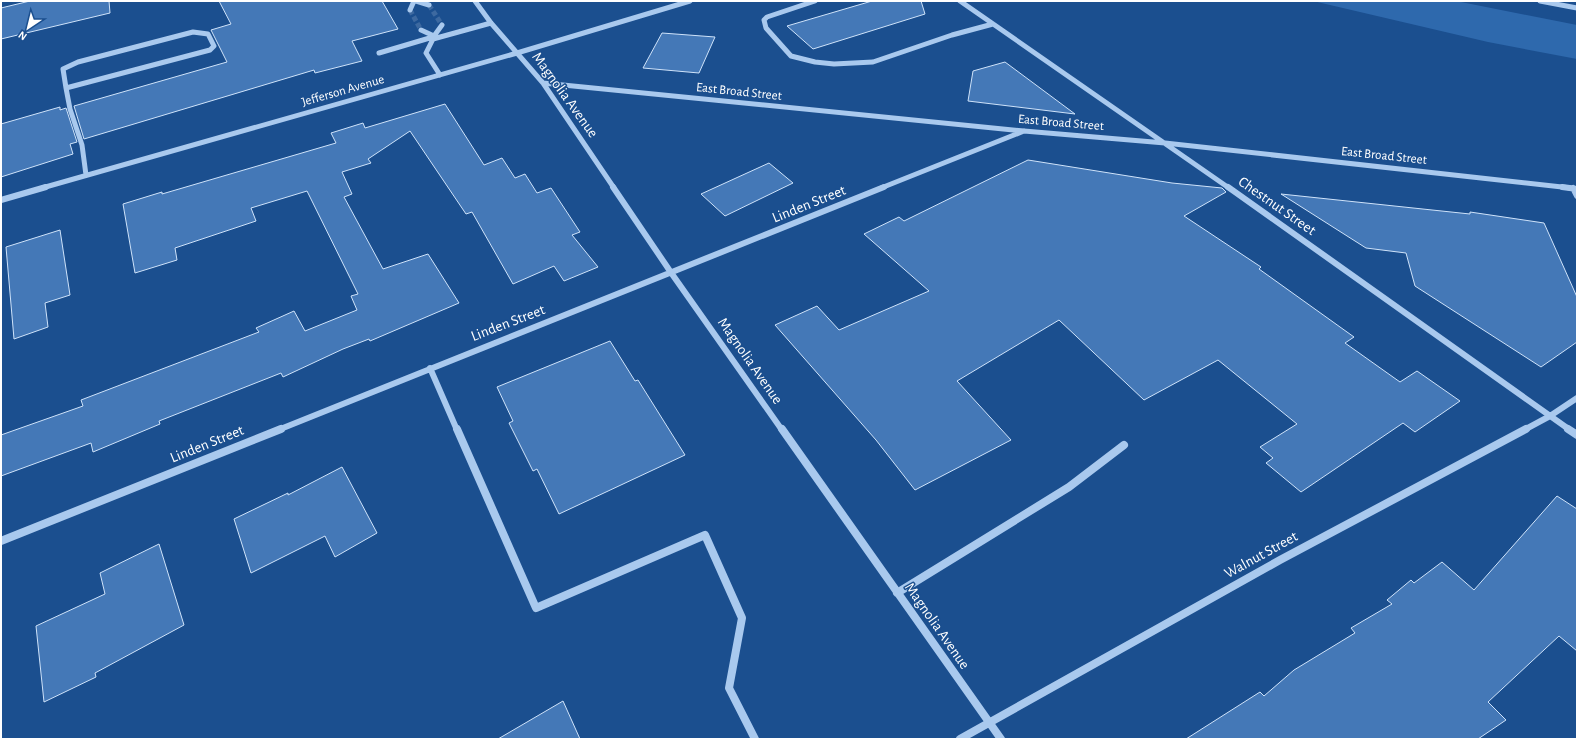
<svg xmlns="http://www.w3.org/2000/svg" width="1578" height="740" font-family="'Alegreya Sans',sans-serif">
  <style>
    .green { fill: #2e69ad }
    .building { fill: #4478b7; stroke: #cfe3fa }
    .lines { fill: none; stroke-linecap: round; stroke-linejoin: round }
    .minor-tunnel { stroke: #3d69a0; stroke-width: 5; stroke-dasharray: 5 2.5; stroke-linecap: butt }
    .minor-far2 { stroke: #a9c9ee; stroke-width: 5 }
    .minor-far1 { stroke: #a9c9ee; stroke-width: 6 }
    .minor { stroke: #a9c9ee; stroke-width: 8 }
    .labels { text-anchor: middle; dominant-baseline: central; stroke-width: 3; stroke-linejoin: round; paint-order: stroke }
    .far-street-label { font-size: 13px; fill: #fff; stroke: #1b4f8f }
    .street-label { font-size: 15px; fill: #fff; stroke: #1b4f8f }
  </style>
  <rect width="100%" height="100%" fill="#1b4f8f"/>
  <path class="green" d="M1313 1H1456L1577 25V59L1488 42Z"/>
  <path class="building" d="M30 1H109L110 13 1 39V8Z
    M219 1H382L398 29 352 41 362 61 315 73 314 70 84 139 74 106 227 62 211 30 231 24Z
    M872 1H921L925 14 813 49 787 26Z
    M662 33 715 37 699 73 643 68Z
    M1005 62 1075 114 968 101 973 71Z
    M445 104 484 165 502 158 515 178 525 174 537 193 551 188 580 232 572 235 598 267 564 281 554 266 513 284 472 212 466 214 410 131 368 159 371 163 342 172 352 194 344 197 383 269 428 254 459 303 370 341 369 339 343 349 283 377 281 373 159 421 160 424 93 452 91 443 1 476V435L83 406 81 400 259 332 256 328 294 311 305 331 357 310 351 296 358 294 307 191 251 208 256 221 175 248 177 260 135 273 123 204 162 192V194L336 143 331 133 363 123 365 128Z
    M60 107V110L66 108 77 142 70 144 73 154 1 177V124Z
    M1028 160 1172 183 1222 188 1226 192 1184 216 1261 267 1259 269 1354 337 1345 343 1400 382 1417 371 1460 401 1415 432 1403 423 1301 492 1266 463 1273 458 1260 447 1297 424 1218 360 1144 400 1059 320 957 381 1011 440 915 490 876 440 775 325 817 306 839 330 929 291 864 234 899 217 904 221Z
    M769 163 793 183 725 216 701 194Z
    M1281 194 1470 214V212L1544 223 1577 297V342L1541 367 1415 286 1406 253 1366 248Z
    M60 230 70 295 45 303 48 327 14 339 6 247Z
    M610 341 635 381 638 380 685 455 559 514 537 469 533 471 509 423 513 421 497 387Z
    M342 467 377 533 335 557 325 536 251 573 234 519 288 493V495Z
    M1557 496 1577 509V651L1559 636 1488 702 1506 720 1478 739H1186L1260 692 1264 696 1294 670 1355 633 1351 628 1392 604 1387 600 1411 580 1414 583 1442 562 1474 590Z
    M159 544 184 625 95 673 96 677 44 702 36 626 105 594 100 573Z
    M563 701 580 739H498Z"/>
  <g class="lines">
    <path class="minor-tunnel" d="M429 5 442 25
      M410 10 421 30"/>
    <path class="minor-far2" d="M416 1 429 5
      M475 1 491 23 543 83 614 188
      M815 1 767 17 764 20 766 28 791 56 815 62 834 64 873 62 952 35 993 24
      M960 1 1229 188
      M1540 1 1577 8
      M410 10 414 1
      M421 30 434 36 442 25
      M193 32 208 34 214 46 210 50 66 88 63 69 78 62Z
      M379 53 433 37
      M440 75 426 53 433 39 491 23
      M543 83 1024 131 1165 143 1571 188
      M66 88 70 109 82 145 86 175
      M42 188 517 53 690 1
      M881 188 1024 131"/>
    <path class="minor-far1" d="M613 187 672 274 782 430
      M1228 187 1570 430
      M1562 187 1577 189
      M1573 188 1577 196
      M1 200 46 187
      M430 368 457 430
      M278 430 884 187
      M1524 430 1550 416 1577 398"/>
    <path class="minor" d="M457 429 536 608 705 535 742 618 729 688 755 739
      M782 429 1001 739
      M1568 429 1577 435
      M1 541 281 429
      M897 593 1069 487 1124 445
      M960 739 1280 560 1526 429"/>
  </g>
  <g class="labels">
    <g class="far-street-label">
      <text transform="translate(343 91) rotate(-16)">Jefferson Avenue</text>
      <text transform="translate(739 92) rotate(6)">East Broad Street</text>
      <text transform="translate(1061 123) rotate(5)">East Broad Street</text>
      <text transform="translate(1384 156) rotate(6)">East Broad Street</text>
    </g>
    <g class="street-label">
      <text transform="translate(565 95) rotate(54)">Magnolia Avenue</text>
      <text transform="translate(809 204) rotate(-22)">Linden Street</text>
      <text transform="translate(1277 206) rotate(35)">Chestnut Street</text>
      <text transform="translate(508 323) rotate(-21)">Linden Street</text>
      <text transform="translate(750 361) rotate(55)">Magnolia Avenue</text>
      <text transform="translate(207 444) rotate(-22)">Linden Street</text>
      <text transform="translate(1261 555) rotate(-29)">Walnut Street</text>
      <text transform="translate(937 626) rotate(55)">Magnolia Avenue</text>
    </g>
  </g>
  <rect width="1578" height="740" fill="none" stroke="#ffffff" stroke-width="4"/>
  <g transform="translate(28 28) rotate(215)" stroke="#1b4f8f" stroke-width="3" paint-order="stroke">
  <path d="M0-3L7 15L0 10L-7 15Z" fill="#ffffff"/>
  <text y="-6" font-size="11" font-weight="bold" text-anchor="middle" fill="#ffffff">N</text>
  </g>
</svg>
